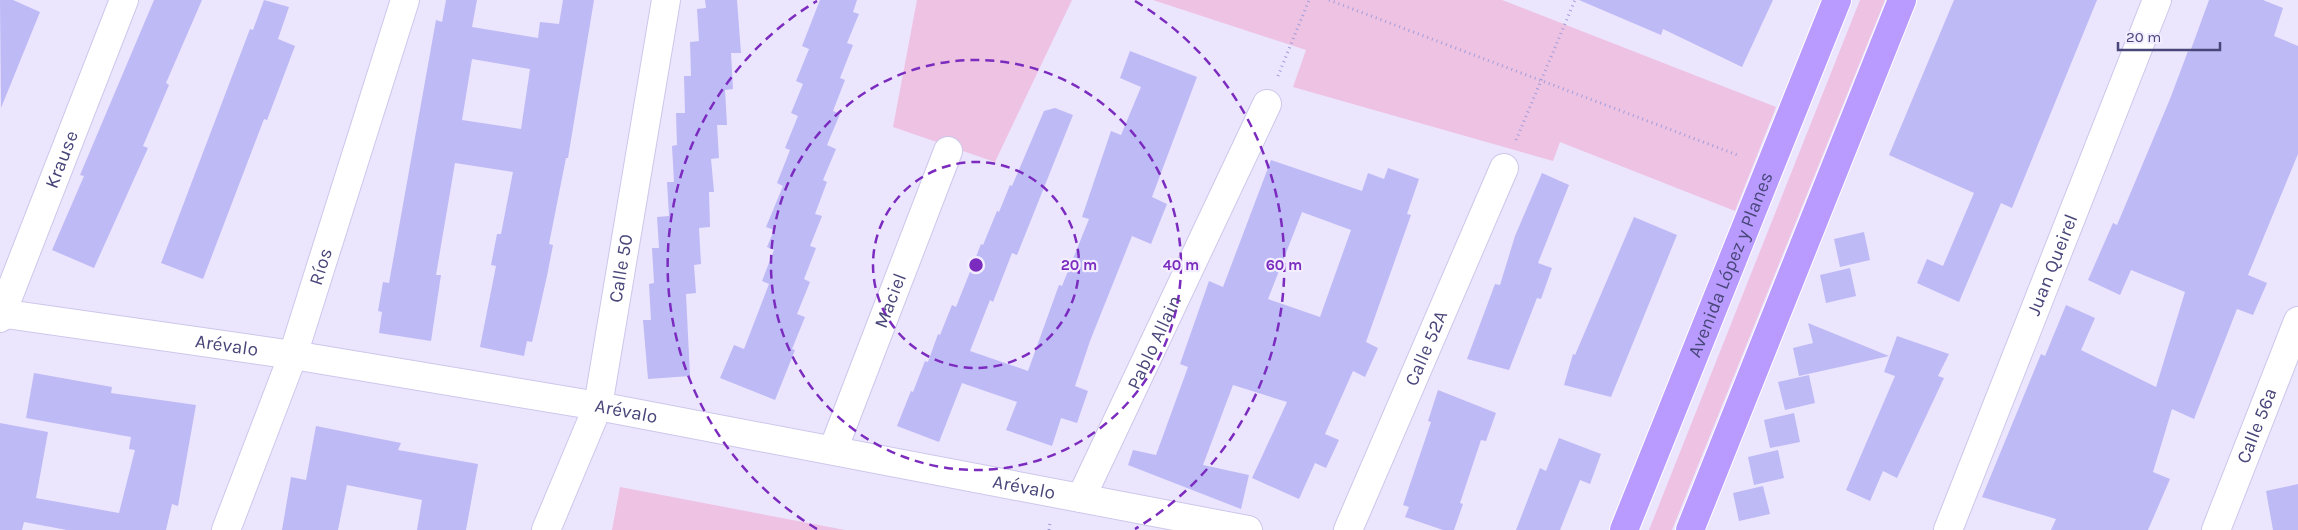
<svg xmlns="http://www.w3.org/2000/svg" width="2298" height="530" font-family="Karla,sans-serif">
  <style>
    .green { fill: #eec2e2 }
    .building { fill: #bebaf6; fill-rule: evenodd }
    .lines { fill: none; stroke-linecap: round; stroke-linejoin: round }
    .minor-casing { stroke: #cdc7eb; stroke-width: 30 }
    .major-casing { stroke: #fff; stroke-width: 30 }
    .path { stroke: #a19ddc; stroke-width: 3; stroke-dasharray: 1 4; stroke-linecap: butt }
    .minor { stroke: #fff; stroke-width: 28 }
    .major { stroke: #b99bff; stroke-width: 28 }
    .ring { fill: none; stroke: #7b2cbf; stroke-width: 2.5; stroke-dasharray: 9 6 }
    .labels { text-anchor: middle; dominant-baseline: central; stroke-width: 4.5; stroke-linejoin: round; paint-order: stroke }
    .street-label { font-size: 19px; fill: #49477a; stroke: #f2edff }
    .centre { fill: #7b2cbf; stroke: #f2edff; stroke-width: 2.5 }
    .ring-label { font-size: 15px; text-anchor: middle; font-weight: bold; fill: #7b2cbf; stroke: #f2edff; stroke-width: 4.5; stroke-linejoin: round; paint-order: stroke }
  </style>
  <rect width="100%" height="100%" fill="#ece5fe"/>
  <path class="green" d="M917 0H1072L995 162 893 127Z
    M1153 0H1502L1776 107 1735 211 1560 142 1553 161 1293 87 1306 50Z
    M1860 0H1885L1672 530H1649Z
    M620 487 845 530H612Z"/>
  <path class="building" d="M0 0H13L40 12 1 108Z
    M154 0H202L166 83 169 85 143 146 148 148 94 268 52 250 84 176 80 175Z
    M264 0 289 7 278 39 295 46 267 120 264 119 203 279 161 263 250 29 253 30Z
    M446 0H477L472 27 538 38 540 22 559 24 563 0H594L568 158H566L549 244 553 245 547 276 532 342 527 341 524 356 480 347 496 266 491 265 497 234H501L513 172 455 163 436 275H441L431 341 379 333 382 312 378 311 383 282 389 283 436 20 442 22ZM472 59 530 69 521 129 462 120Z
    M705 0H737L741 53H731L733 89 725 90 727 125H717L719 158 711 159 714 192H709L710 227 699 228 701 264 694 265 696 293 686 294 690 376 648 379 643 320H651L649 284 654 283 652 248H659L657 217 669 216 667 182H674L672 146 677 145 676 113H685L684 76H691L690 42 699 41 697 9 706 8Z
    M820 0H857L853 12 859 14 847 43 853 45 840 78 845 80 833 111 840 114 827 145 836 149 823 180 827 182 815 214 822 216 810 246 816 248 804 279 810 282 797 314 805 317 792 349 795 350 775 400 720 378 734 345 744 349 769 284 762 281 774 250 767 247 774 230 766 227 783 186 777 183 790 150 785 148 798 116 791 113 803 84 796 81 809 49 802 46Z
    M1579 0H1773L1742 67 1663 29 1661 35Z
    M1954 0H2097L2012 208 2001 203 1959 302 1917 283 1927 259 1943 266 1974 193 1889 155Z
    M2209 0H2263L2283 8 2274 36 2298 46V154L2248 275 2267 283 2253 315 2237 309 2194 419 2172 409 2153 472 2170 479 2148 530H2051L2056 519 1982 497 2041 354 2045 356 2066 305 2095 318 2081 350 2156 387 2185 292 2131 270 2120 295 2088 280 2113 223 2117 225 2170 99 2188 51 2190 52Z
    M1130 51 1197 77 1152 197 1167 204 1151 244 1132 236 1090 341 1075 386 1088 391 1077 423 1061 418 1052 446 1006 430 1017 402 962 383 939 442 897 426 911 391 913 392 925 361 928 362 938 334 940 335 952 305 956 307 981 244 983 245 997 211 999 212 1010 185 1012 186 1044 111 1055 108 1073 115 1017 255 1012 253 993 302 990 300 970 351 1028 371 1059 285 1062 286 1089 219 1082 217 1111 131 1121 135 1141 87 1120 78Z
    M1271 160 1362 191 1368 173 1384 179 1388 168 1419 179 1407 214 1411 215 1366 342 1378 348 1365 377 1353 371 1325 434 1339 440 1326 468 1315 463 1299 499 1252 478 1287 402 1233 385 1203 465 1249 475 1241 509 1128 465 1133 450 1156 455 1188 367 1180 364 1209 281 1223 287ZM1302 212 1351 230 1320 317 1268 299Z
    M1542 173 1569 185 1538 263 1552 268 1541 299 1537 298 1509 370 1467 359 1495 284 1500 285 1515 236Z
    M1634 217 1677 235 1611 397 1564 385 1573 354 1575 355Z
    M1864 232 1870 260 1840 267 1834 239Z
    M1850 268 1856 296 1826 303 1820 275Z
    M1808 323 1889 356 1799 376 1793 348 1813 343Z
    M1897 336 1949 354 1938 376 1944 378 1897 478 1883 471 1870 501 1846 490 1895 376 1884 372Z
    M34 373 112 387 111 393 196 405 178 506 172 504 166 530H67L24 522 22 530H0V423L48 432 36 498 119 513 135 450 129 449 131 437 26 418Z
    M1809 375 1815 403 1785 410 1778 382Z
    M1438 390 1496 413 1486 441 1481 440 1460 503 1463 504 1454 530H1443L1405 517 1409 507 1403 505 1431 422 1428 421Z
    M1794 413 1800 442 1770 448 1764 420Z
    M316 426 401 443 398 450 478 464 466 530H417L422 500 347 485 338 530H282L291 477 306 480Z
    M1559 438 1601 454 1590 484 1580 480 1560 530H1516L1540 468 1546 471Z
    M1778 450 1784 478 1754 485 1748 457Z
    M2298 484V530H2273L2266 491Z
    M1763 486 1770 514 1739 521 1733 493Z"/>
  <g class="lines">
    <g class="minor-casing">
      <g id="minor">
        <path id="s1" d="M0 313 293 355 598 406 1248 530"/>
        <path id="s2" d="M0 318 124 0"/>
        <path id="s3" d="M833 450 948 151"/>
        <path id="s4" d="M1081 498 1267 104"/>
        <path id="s5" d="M226 530 293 355 405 0"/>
        <path id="s6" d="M546 530 598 406 666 0"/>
        <path id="s7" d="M1348 530 1504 168"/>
        <path id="s8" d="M1948 530 2157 0"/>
        <path id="s9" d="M2216 530 2298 321"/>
      </g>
    </g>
    <g class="major-casing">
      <g id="major">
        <path id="s10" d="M1624 530 1837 0"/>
        <path d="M1690 530 1902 0"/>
      </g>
    </g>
    <path class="path" d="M1329 0 1740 156
      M1278 76 1309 0
      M1516 140 1575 0
      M1049 530 1050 523"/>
    <use href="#minor" class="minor"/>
    <use href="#major" class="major"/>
  </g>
  <g class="ring">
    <circle cx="976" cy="265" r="103"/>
    <circle cx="976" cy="265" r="205"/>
    <path d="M817 529A308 308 0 0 1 817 1M1135 1A308 308 0 0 1 1135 529"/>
  </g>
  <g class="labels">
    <g class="street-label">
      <text stroke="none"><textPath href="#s2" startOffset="170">Krause</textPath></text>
      <text stroke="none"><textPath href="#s10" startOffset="286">Avenida López y Planes</textPath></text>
      <text stroke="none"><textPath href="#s8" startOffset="285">Juan Queirel</textPath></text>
      <text stroke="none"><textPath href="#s5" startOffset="280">Ríos</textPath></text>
      <text stroke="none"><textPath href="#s6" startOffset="274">Calle 50</textPath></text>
      <text stroke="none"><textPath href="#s3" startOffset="160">Maciel</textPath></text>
      <text stroke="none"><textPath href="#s4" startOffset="172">Pablo Allain</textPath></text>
      <text stroke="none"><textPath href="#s1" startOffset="229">Arévalo</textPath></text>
      <text stroke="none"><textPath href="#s7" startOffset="198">Calle 52A</textPath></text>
      <text stroke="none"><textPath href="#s1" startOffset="634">Arévalo</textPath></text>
      <text stroke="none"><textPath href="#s9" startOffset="112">Calle 56a</textPath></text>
      <text stroke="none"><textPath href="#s1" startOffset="1039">Arévalo</textPath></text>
    </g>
  </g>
  <circle cx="976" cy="265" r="8" class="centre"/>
  <g class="ring-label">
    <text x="1079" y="270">20 m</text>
    <text x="1181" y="270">40 m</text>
    <text x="1284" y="270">60 m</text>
  </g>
  <path d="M2118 42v8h102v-8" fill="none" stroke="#49477a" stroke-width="2.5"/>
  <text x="2126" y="42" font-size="15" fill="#49477a" stroke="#f2edff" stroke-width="4" paint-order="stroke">20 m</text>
</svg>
